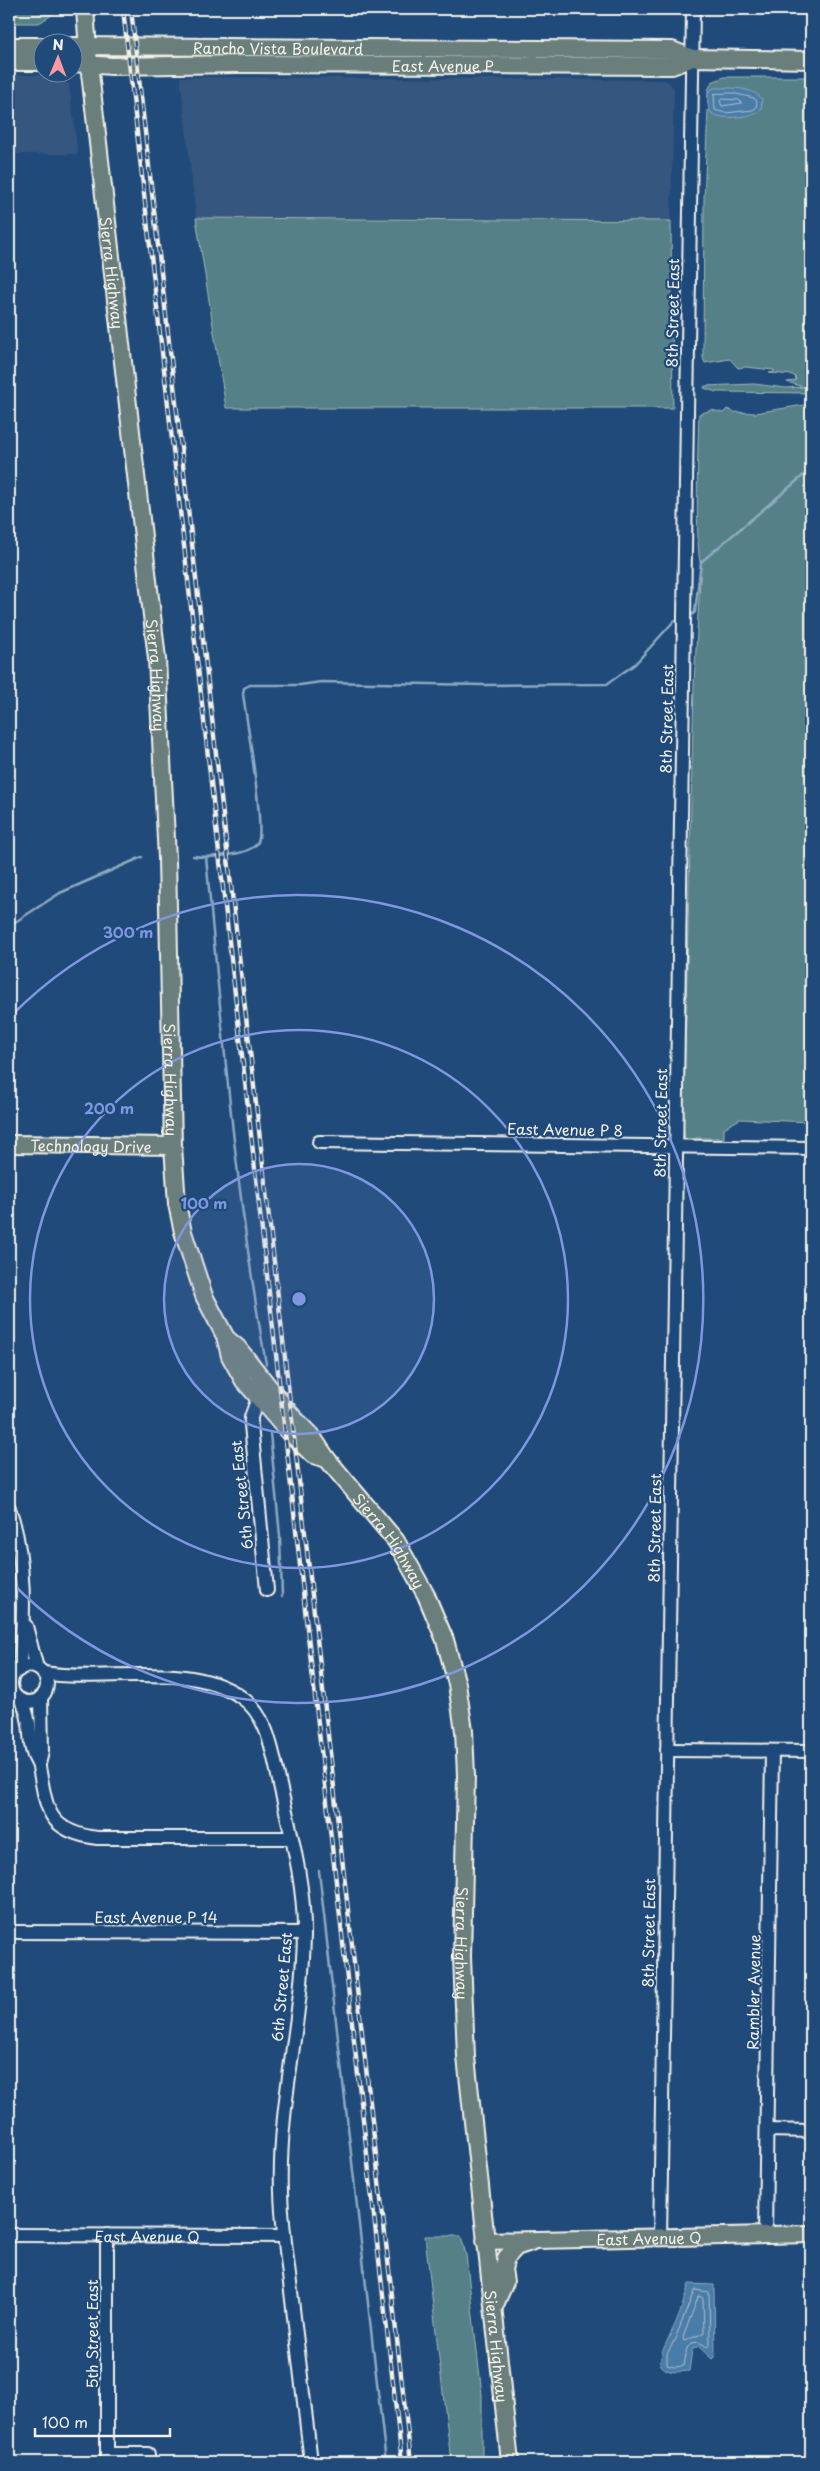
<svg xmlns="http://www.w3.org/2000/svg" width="820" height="2471" font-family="'Playpen Sans',sans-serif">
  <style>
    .built { fill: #35567e }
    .green { fill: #548087; stroke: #a4b8b8 }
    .water { fill: #4a7ba7; stroke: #8eaac1 }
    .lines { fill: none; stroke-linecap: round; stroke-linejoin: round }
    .shore { stroke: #b0c2ce; stroke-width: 1 }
    .stream { stroke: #8eaac1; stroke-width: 2.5 }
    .minor-casing { stroke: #f4f1e8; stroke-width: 16 }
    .major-casing { stroke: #f4f1e8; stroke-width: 20 }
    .minor { stroke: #1f4a7a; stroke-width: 12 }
    .major { stroke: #6b7f7c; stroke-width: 16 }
    .rail-casing { stroke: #f4f1e8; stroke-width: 4.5 }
    .rail { stroke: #1f4a7a; stroke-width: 2.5; stroke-dasharray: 8; stroke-linecap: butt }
    .ring { fill: none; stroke: #7e97df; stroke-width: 2.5 }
    .labels { text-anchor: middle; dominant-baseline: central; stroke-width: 4.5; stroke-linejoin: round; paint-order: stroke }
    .street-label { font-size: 15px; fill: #f4f1e8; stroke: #1f4a7a }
    .centre { fill: #7e97df; stroke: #1f4a7a; stroke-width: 2.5 }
    .ring-label { font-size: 15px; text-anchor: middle; font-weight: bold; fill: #7e97df; stroke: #1f4a7a; stroke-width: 4.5; stroke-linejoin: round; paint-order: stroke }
  </style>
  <rect width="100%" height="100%" fill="#1f4a7a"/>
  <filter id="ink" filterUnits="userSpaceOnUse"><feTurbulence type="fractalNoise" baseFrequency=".02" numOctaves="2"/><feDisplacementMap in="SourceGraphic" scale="10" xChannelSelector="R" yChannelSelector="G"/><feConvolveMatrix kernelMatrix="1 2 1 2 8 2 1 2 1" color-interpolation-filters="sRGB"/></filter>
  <g filter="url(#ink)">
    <path class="built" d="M9 75H60L69 84 78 154H9Z
      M180 77 666 80 674 88 671 221 196 218Z"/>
    <path class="green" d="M9 9H58V11L39 23H9Z
      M724 77H811V393L716 392 704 388 705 386 754 384 785 388 804 387 787 382 795 381 796 378 793 375 769 373 774 372V370L745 367 738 368 730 359 705 363 703 358 704 199 708 110 725 107 722 103 708 104V90L712 82Z
      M196 218 671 221 673 408H226Z
      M804 405 811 408V1122L740 1119 724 1128V1138H696L693 1142 685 1140 680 1104 684 1093 694 683 701 564C695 557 698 433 699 414L712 410 723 413 727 409 734 412 755 413Z
      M425 2236H461L466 2255 482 2395V2462H451Z"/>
    <path class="water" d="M714 88C729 88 751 86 762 99L761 110C753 117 716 122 710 111 707 107 708 98 708 92Z
      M689 2284 714 2285 715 2356 712 2359 698 2346 692 2350 689 2371C678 2372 667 2374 660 2364L662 2352 679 2316Z"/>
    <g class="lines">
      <path class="shore" d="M732 93 754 98 757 102 756 108 753 110 725 113 715 110 714 94Z
        M722 99 739 100 742 103 722 106 720 101Z
        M695 2290 709 2292 710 2345 707 2347C699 2341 694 2340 687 2348L684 2366 674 2367 667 2365V2354L675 2339Z
        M699 2296 703 2298 704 2333 684 2341 683 2338Z"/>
      <path class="stream" d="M689 618 695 612 701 562 811 469
        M193 856C207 858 251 856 258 842 265 827 246 716 243 694L244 688 250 685H300L321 682 484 685 607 684 635 664 674 621 679 618
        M206 857C222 1026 236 1197 266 1364
        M9 926 60 893 142 857
        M270 1433 280 1536 282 1596
        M319 1871 386 2462"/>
      <g class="minor-casing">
        <g id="minor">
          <path d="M319 1142 811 1148"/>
          <path d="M258 1398 251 1417V1425L267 1590"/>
          <path d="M9 1508C26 1555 25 1620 19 1670"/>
          <path d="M26 1626 37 1668"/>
          <circle cx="29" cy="1684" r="18"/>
          <path d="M43 1673C104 1683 190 1660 241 1697 269 1716 273 1755 280 1785 291 1834 305 1886 304 1936 302 2022 278 2106 281 2192 282 2228 288 2264 292 2300 298 2354 305 2408 311 2462"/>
          <path d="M22 1700C24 1706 27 1712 28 1719 31 1730 29 1742 33 1753 34 1758 38 1762 39 1767 47 1810 47 1831 97 1838H291"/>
          <path d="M667 1750 811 1751"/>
          <path d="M39 1764 42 1752 41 1697"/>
          <path d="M9 1932 304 1933"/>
          <path d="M767 2130 811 2131"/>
          <path d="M765 2234 772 1751"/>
          <path id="s1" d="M9 2235 284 2236"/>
          <path d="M107 2235V2462"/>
          <path d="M660 2239 693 9"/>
          <path d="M107 2454H148"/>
        </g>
      </g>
      <g class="major-casing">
        <g id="major">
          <path id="s2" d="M85 9 89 64 157 659 167 859 173 1146 177 1204 183 1232 204 1296 225 1336 230 1356 244 1381 285 1428 313 1455 327 1459"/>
          <path d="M9 46H42"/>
          <path id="s3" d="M72 46 672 50 692 58"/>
          <path d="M9 62H42"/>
          <path id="s4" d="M72 63 112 66 240 64 672 66 692 58 811 60"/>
          <path id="s5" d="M9 1144 173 1146"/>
          <path id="s6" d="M226 1338 238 1348 292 1416 313 1438 327 1459 396 1541 426 1595 445 1640 457 1684 464 1731 466 1776 462 1957 466 2057 510 2462"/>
          <path id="s7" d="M485 2241 811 2234"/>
          <path d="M494 2307 505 2282 503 2269 506 2258 516 2247 531 2242"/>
        </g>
      </g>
      <use href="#minor" class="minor"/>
      <use href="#major" class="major"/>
      <g class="rail-casing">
        <path id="rail" d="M123 9 402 2462
          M131 9 411 2462"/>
      </g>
      <use href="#rail" class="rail"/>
    </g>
  </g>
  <circle cx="299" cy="1299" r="135" fill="#7e97df" fill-opacity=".12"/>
  <g class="ring">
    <circle cx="299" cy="1299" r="135"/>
    <circle cx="299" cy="1299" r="269"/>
    <path d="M11 1016A404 404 0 1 1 11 1582"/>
  </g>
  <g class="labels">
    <g class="street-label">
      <text stroke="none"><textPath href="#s3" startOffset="206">Rancho Vista Boulevard</textPath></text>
      <text stroke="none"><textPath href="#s4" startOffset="371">East Avenue P</textPath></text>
      <text stroke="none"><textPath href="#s2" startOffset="265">Sierra Highway</textPath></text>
      <text transform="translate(672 313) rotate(-89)">8th Street East</text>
      <text stroke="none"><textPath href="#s2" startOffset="670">Sierra Highway</textPath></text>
      <text transform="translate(666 719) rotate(-89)">8th Street East</text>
      <text stroke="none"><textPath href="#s2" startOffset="1075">Sierra Highway</textPath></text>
      <text transform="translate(660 1123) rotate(-89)">8th Street East</text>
      <text transform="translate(565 1129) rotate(1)">East Avenue P 8</text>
      <text stroke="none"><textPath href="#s5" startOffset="82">Technology Drive</textPath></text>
      <text transform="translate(241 1495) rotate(-96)">6th Street East</text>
      <text transform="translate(654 1528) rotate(-89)">8th Street East</text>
      <text stroke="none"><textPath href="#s6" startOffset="261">Sierra Highway</textPath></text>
      <text x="156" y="1916">East Avenue P 14</text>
      <text transform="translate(648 1933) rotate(-89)">8th Street East</text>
      <text stroke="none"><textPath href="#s6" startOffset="681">Sierra Highway</textPath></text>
      <text transform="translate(281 1987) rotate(-85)">6th Street East</text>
      <text transform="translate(753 1992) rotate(-89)">Rambler Avenue</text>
      <text stroke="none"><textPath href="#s1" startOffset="138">East Avenue Q</textPath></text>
      <text stroke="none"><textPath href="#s7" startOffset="164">East Avenue Q</textPath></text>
      <text transform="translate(91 2334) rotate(-90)">5th Street East</text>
      <text stroke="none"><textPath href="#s6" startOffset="1086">Sierra Highway</textPath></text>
    </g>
  </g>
  <circle cx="299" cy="1299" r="8" class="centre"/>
  <g class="ring-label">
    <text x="128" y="938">300 m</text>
    <text x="109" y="1114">200 m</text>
    <text x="204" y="1209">100 m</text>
  </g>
  <rect width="820" height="2471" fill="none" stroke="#1f4a7a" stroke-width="30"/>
  <rect x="15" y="15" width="790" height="2441" fill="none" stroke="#f4f1e8" stroke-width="2" filter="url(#ink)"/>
  <g transform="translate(58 58) rotate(1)"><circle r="24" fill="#1f4a7a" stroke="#748da6"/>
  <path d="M0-4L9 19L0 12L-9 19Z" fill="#ff9aa2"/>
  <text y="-8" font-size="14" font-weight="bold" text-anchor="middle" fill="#f4f1e8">N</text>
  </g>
  <path d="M35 2428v8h135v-8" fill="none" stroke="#f4f1e8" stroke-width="2.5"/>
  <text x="42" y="2428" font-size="15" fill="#f4f1e8" stroke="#1f4a7a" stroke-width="4" paint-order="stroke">100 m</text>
</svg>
